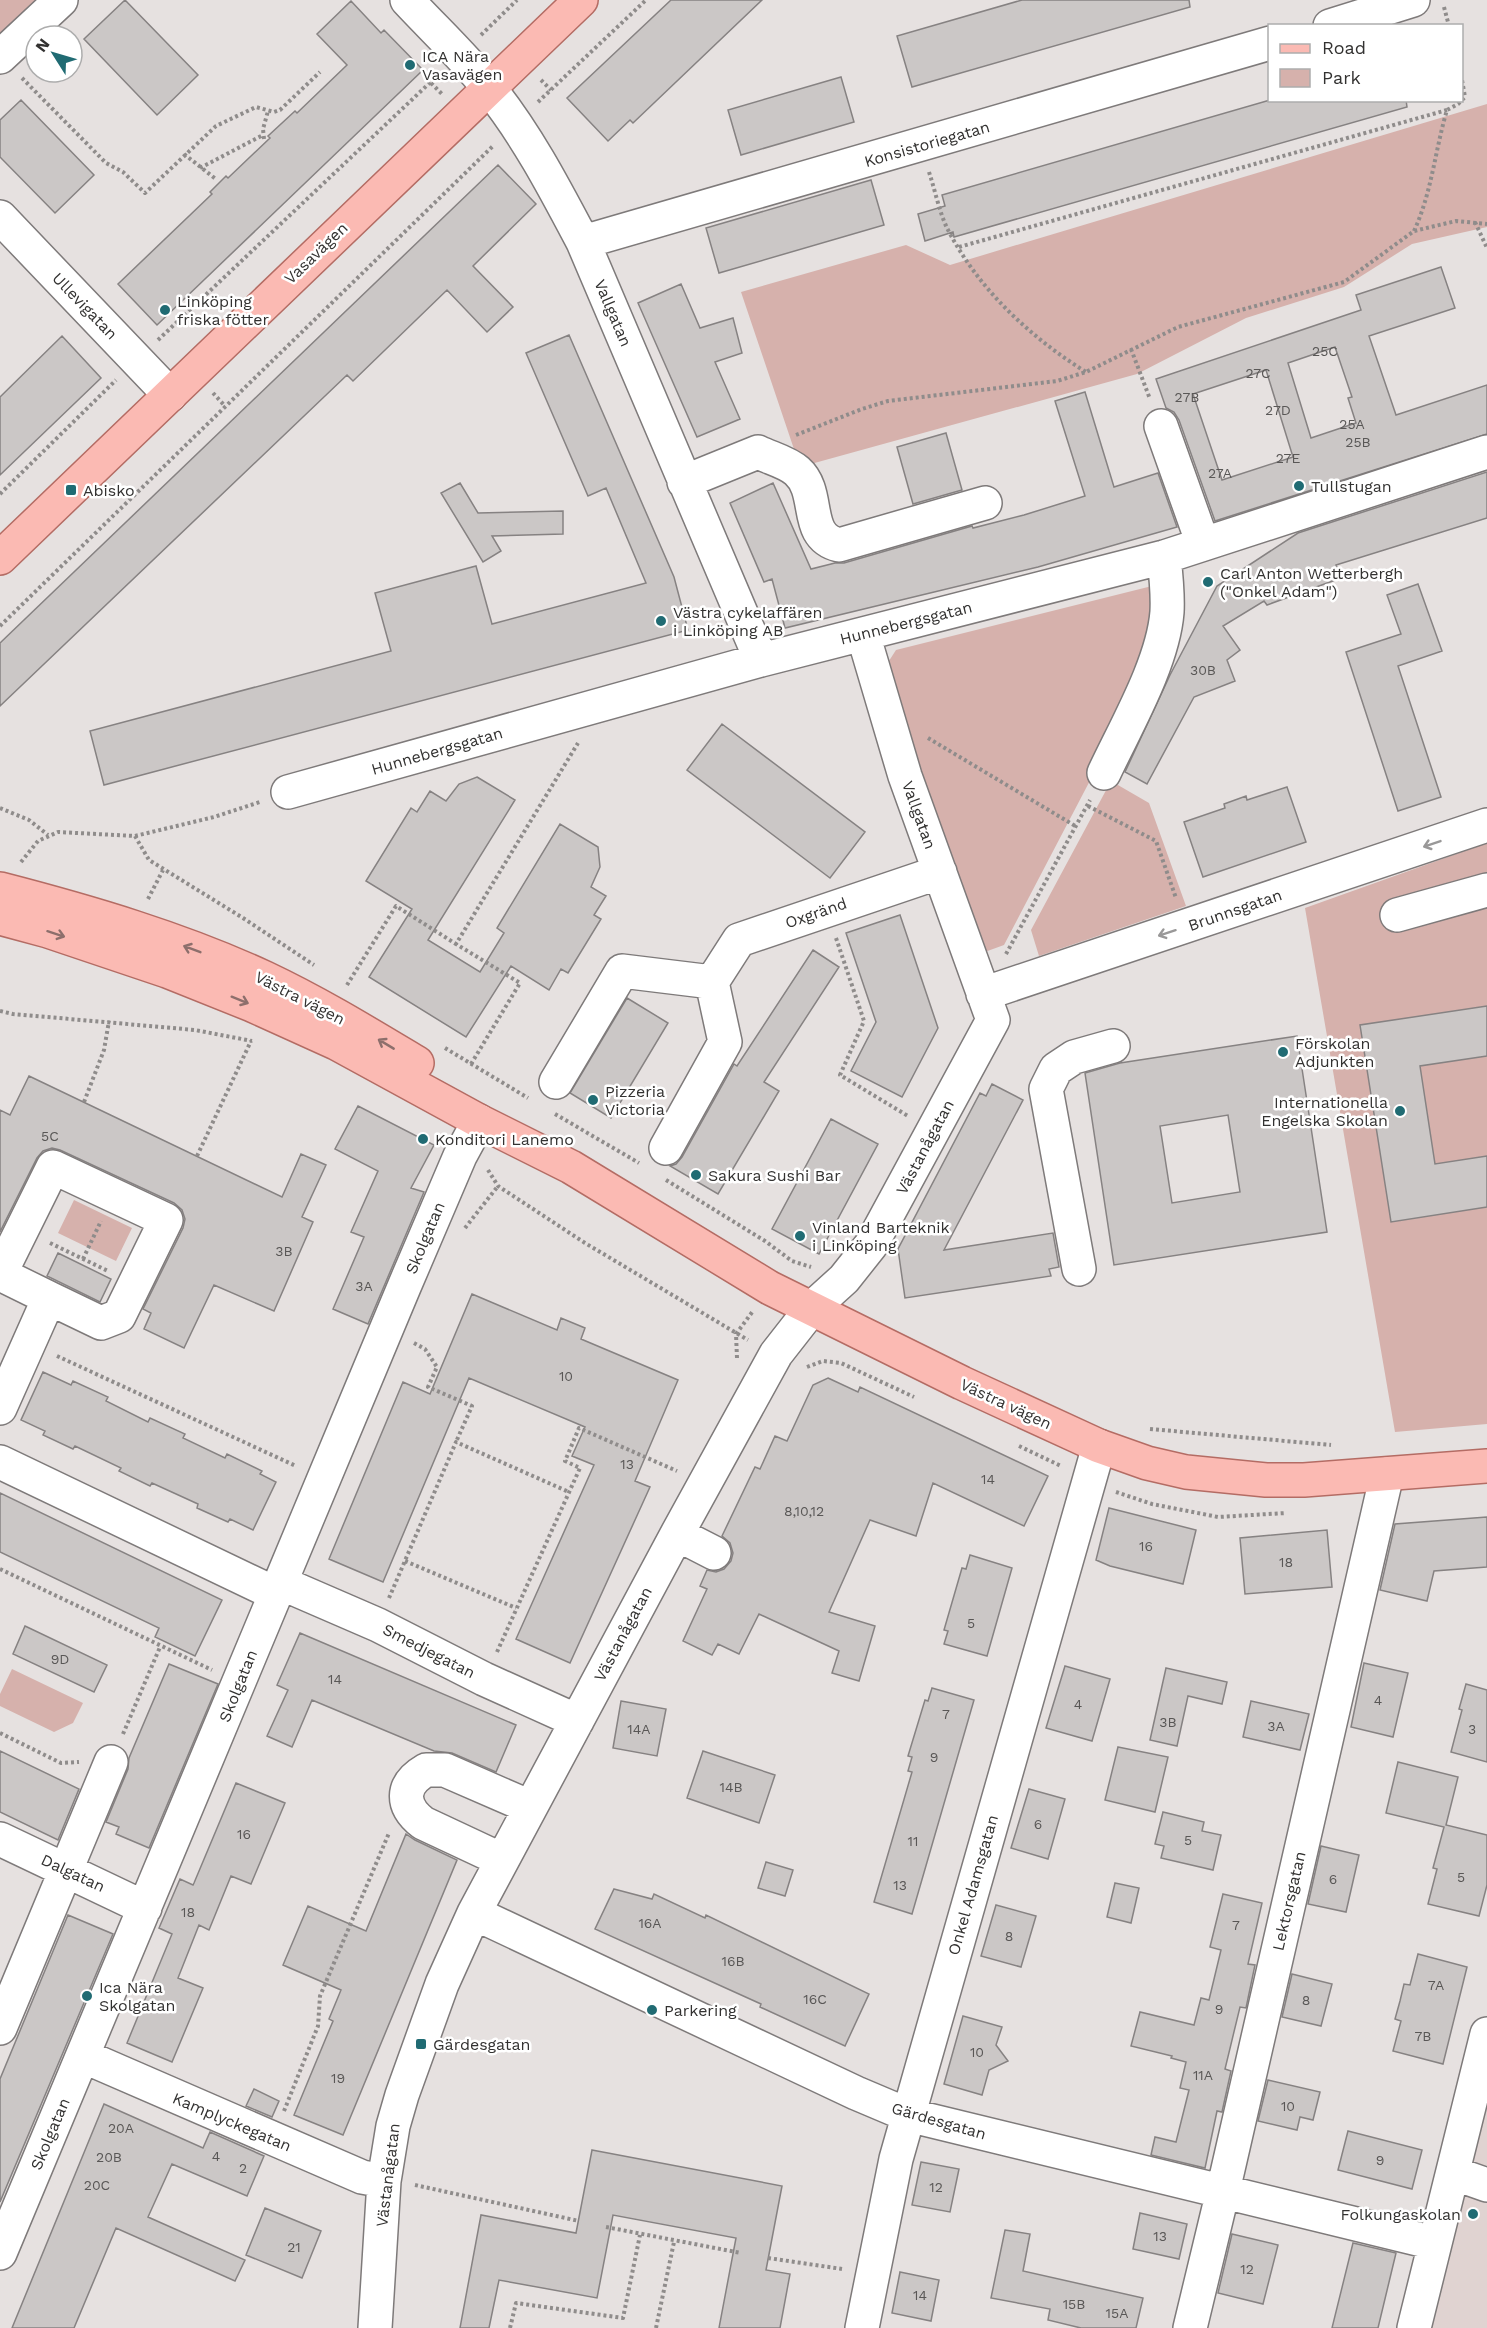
<svg xmlns="http://www.w3.org/2000/svg" width="1487" height="2328" font-family="'Work Sans',sans-serif">
  <style>
    .built { fill: #e0d3d1 }
    .green { fill: #d6b1ac }
    .building { fill: #cbc7c6; stroke: #868282; stroke-width: 1.5; fill-rule: evenodd }
    .lines { fill: none; stroke-linecap: round; stroke-linejoin: round }
    .minor-casing { stroke: #7e7a7a; stroke-width: 36 }
    .major-casing { stroke: #b46c64; stroke-width: 36 }
    .path { stroke: #8f8c8b; stroke-width: 4; stroke-dasharray: 3 3; stroke-linecap: butt }
    .minor { stroke: #fff; stroke-width: 33 }
    .major { stroke: #fbbab3; stroke-width: 33 }
    .oneway { stroke: #999898 }
    .oneway2 { stroke: #8d6f6c }
    .poi-dot { fill: #206b73; stroke: #fff; stroke-width: 2 }
    .labels { text-anchor: middle; dominant-baseline: central; stroke-width: 5; stroke-linejoin: round; paint-order: stroke }
    .number-label { font-size: 14px; fill: #595756 }
    .poi-label { font-size: 16px; fill: #333231; stroke: #fff; text-anchor: start }
    .street-label { font-size: 16px; fill: #333231; stroke: #fff }
  </style>
  <rect width="100%" height="100%" fill="#e6e1e0"/>
  <path class="built" d="M1487 2100V2328H1432Z"/>
  <path class="green" d="M0 0H38L0 35Z
    M1487 104V227L1412 244 1344 287 1246 318 1137 374 800 467 741 292 906 245 950 265Z
    M1156 585 1152 641 1095 771 1004 945 982 953 918 777 887 664 896 650Z
    M1111 781 1149 803 1186 906 1039 956 1031 930Z
    M1487 843V1424L1395 1432 1305 908Z
    M74 1200 132 1228 116 1261 58 1233Z
    M12 1669 83 1703 73 1723 54 1732 0 1706V1694Z"/>
  <path class="building" d="M125 0 198 75 157 115 84 39Z
    M671 0H762L633 123 630 120 608 141 567 98Z
    M1022 0H1189L1190 7 912 87 897 36Z
    M351 1 381 33 384 30 423 70 157 325 118 284 212 194 210 192 226 176 228 178 270 138 268 136 295 111 297 113 347 65 317 34Z
    M841 77 854 122 741 155 728 110Z
    M21 100 94 175 55 213 0 157V120Z
    M1270 100H1406L1407 107 954 237 953 232 925 241 918 214 945 206 942 195Z
    M498 165 536 204 473 266 513 307 487 332 447 290 353 381 347 375 0 706V643Z
    M871 180 884 225 719 273 706 228Z
    M1441 267 1455 308 1369 336 1396 415 1487 385V434L1215 521 1179 420 1174 412 1166 408 1156 379 1361 310 1356 295ZM1335 347 1352 397 1348 398 1356 423 1311 438 1288 363ZM1266 370 1293 457 1222 480 1193 394Z
    M681 284 700 328 733 318 742 353 715 362 740 419 697 437 638 303Z
    M569 335 674 577 688 630 104 785 90 731 391 651 375 593 476 566 492 624 646 583 606 488 588 496 526 353Z
    M62 336 101 378 0 475V397Z
    M1085 392 1114 487 1158 473 1177 527 1038 567 785 628 772 579 764 582 730 503 773 483 811 569 835 563H844L972 526 973 528 1024 515 1085 496 1055 401Z
    M946 433 962 490 913 504 897 447Z
    M1487 472V518L1336 565 1341 578 1267 605 1264 601 1223 626 1240 650 1227 660 1235 681 1194 697 1147 784 1125 772 1170 675 1217 586 1298 533Z
    M460 483 478 513 563 511V534L492 536 501 551 483 562 441 493Z
    M1418 584 1442 651 1398 666 1441 797 1398 811 1346 652 1401 634 1387 595Z
    M722 724 865 832 830 878 687 770Z
    M477 777 515 800 428 940 480 972 504 933 497 928 560 824 598 847 600 867 591 887 606 896 594 915 601 919 568 973 561 969 549 990 511 966 466 1037 369 977 412 909 366 881 411 808 417 812 430 791 446 801 459 784Z
    M1287 787 1306 842 1203 877 1184 822 1225 808 1224 804 1246 796 1247 800Z
    M900 915 938 1028 902 1097 851 1071 876 1022 846 933Z
    M813 950 839 967 764 1082 779 1091 718 1194 670 1166 676 1164 682 1157 734 1064 737 1066Z
    M627 998 668 1023 611 1118 570 1093Z
    M1487 1006V1056L1420 1066 1435 1164 1487 1156V1207L1391 1222 1360 1025Z
    M1297 1036 1327 1232 1114 1265 1085 1073 1120 1063ZM1228 1115 1240 1192 1172 1203 1160 1126Z
    M29 1076 282 1197 301 1154 326 1165 302 1217 313 1222 274 1311 214 1285 184 1348 144 1329 151 1313 143 1309 183 1228 185 1219 182 1210 174 1203 60 1150 52 1148 43 1151 37 1158 0 1232V1110L10 1115Z
    M992 1084 1023 1100 944 1250 1053 1233 1059 1267 1049 1269 1051 1276 905 1298 898 1249 980 1093 986 1096Z
    M358 1106 434 1145 411 1188 424 1192 368 1324 333 1309 364 1237 351 1232 378 1171 335 1149Z
    M831 1119 878 1144 819 1254 772 1229Z
    M58 1253 111 1279 100 1302 47 1276Z
    M472 1294 557 1330 561 1318 585 1328 581 1339 678 1380 635 1481 650 1487 570 1663 516 1639 594 1465 572 1456 585 1427 469 1378 383 1582 329 1559 403 1382 430 1394Z
    M43 1372 71 1385 73 1381 108 1397 106 1401 148 1422 150 1418 185 1434 183 1438 225 1458 227 1454 262 1471 260 1474 276 1482 253 1530 230 1519 228 1522 197 1508 198 1504 152 1483 150 1486 119 1471 121 1468 75 1446 73 1449 43 1435 45 1431 21 1420Z
    M828 1378 858 1392 860 1387 1048 1476 1024 1526 933 1483 916 1536 870 1520 829 1612 875 1626 859 1681 832 1673 839 1651 759 1614 739 1654 718 1644 712 1655 683 1641 707 1589 700 1586 707 1570 716 1572 724 1569 731 1561 733 1553 730 1543 722 1536 755 1467 760 1469 775 1436 787 1441 813 1385Z
    M0 1493 222 1600 195 1656 155 1637 159 1628 0 1552Z
    M1109 1508 1196 1530 1183 1584 1110 1566 1096 1560Z
    M1487 1517V1567L1434 1571 1427 1601 1380 1590 1395 1524Z
    M1327 1530 1332 1587 1245 1594 1240 1538Z
    M970 1555 1012 1568 987 1656 944 1644 948 1631 944 1630 962 1568 966 1569Z
    M25 1626 107 1665 94 1692 13 1654Z
    M300 1633 516 1725 496 1772 452 1753 434 1751 312 1700 292 1747 267 1736 288 1690 277 1685Z
    M1364 1663 1408 1673 1393 1737 1351 1727Z
    M169 1664 218 1684 149 1848 116 1834 119 1827 106 1822 128 1769 129 1758Z
    M1065 1666 1110 1679 1092 1741 1046 1728Z
    M1166 1668 1227 1682 1222 1704 1188 1696 1177 1746 1150 1740Z
    M1466 1684 1487 1690V1762L1451 1752 1462 1710 1459 1709Z
    M932 1688 974 1700 912 1914 874 1902 912 1772 908 1771 912 1757 908 1756 925 1700 928 1701Z
    M621 1701 666 1709 657 1756 613 1748Z
    M1251 1701 1309 1714 1300 1750 1243 1737Z
    M1118 1747 1168 1757 1155 1812 1105 1800Z
    M0 1751 79 1789 58 1840 0 1812Z
    M703 1751 775 1775 759 1823 687 1798Z
    M1398 1762 1458 1777 1446 1825 1487 1835V1885L1479 1916 1428 1904 1437 1869 1433 1868 1444 1827 1386 1813Z
    M236 1783 285 1803 251 1884 231 1876 209 1930 199 1925 178 1978 203 1988 172 2062 127 2043 172 1934 159 1928 180 1879 193 1885 194 1883Z
    M1029 1789 1065 1799 1048 1859 1011 1848Z
    M1163 1812 1204 1822 1202 1831 1221 1835 1213 1870 1161 1858 1164 1846 1155 1844Z
    M406 1834 415 1840 457 1860 343 2135 294 2115 333 2021 329 2019 341 1990 283 1965 308 1906 366 1931Z
    M1321 1846 1359 1855 1346 1912 1308 1904Z
    M766 1862 793 1870 785 1896 758 1888Z
    M1115 1883 1139 1888 1131 1923 1107 1917Z
    M614 1889 652 1899 654 1894 705 1918 706 1915 869 1994 845 2046 760 2007 761 2004 595 1929Z
    M1223 1894 1262 1903 1248 1964 1255 1965 1246 2008 1240 2007 1225 2069 1231 2071 1222 2112 1217 2111 1205 2168 1151 2155 1155 2137 1176 2142 1189 2090 1180 2088 1186 2062 1171 2058 1172 2056 1131 2046 1140 2012 1194 2025 1201 1998 1209 2000 1221 1950 1210 1947Z
    M996 1905 1036 1916 1021 1967 981 1956Z
    M68 1915 113 1934 0 2202V2079Z
    M1418 1954 1467 1967 1443 2064 1393 2051 1401 2021 1395 2019 1400 2001 1404 1984 1410 1985Z
    M1292 1974 1332 1984 1321 2026 1282 2017Z
    M963 2016 1002 2027 996 2045 1008 2061 989 2070 982 2095 944 2084Z
    M1268 2080 1320 2092 1313 2120 1300 2117 1297 2130 1258 2121Z
    M254 2089 279 2101 272 2117 246 2106Z
    M104 2104 203 2148 210 2132 264 2156 247 2196 172 2164 148 2217 245 2260 235 2281 116 2228 74 2328H12Z
    M1348 2131 1422 2150 1412 2189 1338 2170Z
    M592 2150 782 2186 766 2270 790 2274 780 2328H719L736 2238 613 2215 597 2298 499 2280 489 2328H460L481 2215 576 2233Z
    M921 2162 959 2169 950 2212 912 2205Z
    M265 2208 321 2231 302 2278 246 2255Z
    M1140 2213 1187 2224 1179 2259 1133 2249Z
    M1005 2230 1030 2234 1023 2271 1143 2298 1136 2328H1081L1048 2320 1050 2309 991 2298Z
    M1232 2234 1278 2245 1263 2304 1218 2293Z
    M1353 2243 1396 2253 1378 2328H1332Z
    M900 2272 939 2280 931 2321 892 2313Z"/>
  <g class="lines">
    <g class="minor-casing">
      <path id="minor" d="M407 0C434 29 464 57 489 88 527 135 555 189 583 242L761 660
        M1330 26 1413 0
        M0 57 61 0
        M0 217 170 395
        M583 242 1270 43
        M1161 426 1203 544
        M684 482 758 452C770 458 787 462 797 471 822 493 802 536 839 545L985 503
        M1104 773C1126 726 1163 663 1167 612 1168 594 1166 575 1164 557
        M288 792 761 660 1164 557 1487 452
        M1397 915 1487 890
        M712 982 739 940 940 872
        M983 994 1487 825
        M556 1082 622 971 712 982
        M666 1148 725 1042 712 982
        M1079 1269 1046 1089 1056 1069 1074 1057 1113 1046
        M0 1274 53 1167 166 1220 119 1316 101 1323 49 1298
        M0 1274 49 1298 0 1408
        M0 1462 276 1594
        M677 1534 714 1553
        M281 1583 378 1625 484 1679 577 1721
        M0 1839 145 1908
        M502 1860 423 1823C401 1806 400 1785 426 1770H445L530 1807
        M474 1913 856 2093 908 2115 1434 2243
        M0 2028 111 1762
        M83 2056 362 2177 384 2181
        M1453 2173 1487 2185
        M0 2253 404 1287 460 1156 479 1121
        M375 2328 384 2181 393 2126 402 2095 442 1984 474 1913 677 1534 776 1354 812 1308 844 1279 871 1245 993 1020 905 776 863 634
        M862 2328 896 2159 1099 1446
        M1190 2328 1223 2191 1387 1474
        M1414 2328 1487 2034"/>
    </g>
    <g class="major-casing">
      <path id="major" d="M0 558 581 0
        M0 889C89 912 181 939 265 978 318 1003 367 1033 417 1063
        M0 918 48 931 167 971 252 1005 336 1043 479 1121 571 1167 770 1288 962 1383 1099 1446 1147 1463 1186 1472 1266 1480H1304L1487 1466"/>
    </g>
    <path class="path" d="M1444 7 1449 26
      M481 35 517 0
      M22 78 106 163 123 172 145 193 216 126 256 107 274 112 280 110 320 72
      M541 80 551 90
      M431 83 442 94
      M538 102 646 0
      M264 139 263 129 268 111
      M184 154 217 180
      M200 168 263 135
      M929 172C935 190 939 211 947 228 978 289 1030 337 1086 372
      M1475 222 1487 248
      M1414 231C1432 192 1435 150 1447 110L1458 104 1465 97 1462 80
      M959 247 1447 110
      M158 340 438 75
      M1131 349 1150 399
      M213 393 225 406
      M796 435 862 409 888 401 1057 381 1086 372 1178 327 1344 282 1414 231 1456 221 1487 224
      M0 494 116 380
      M0 626 494 145
      M928 738 1077 827
      M1088 806 1156 841 1176 898
      M0 808 29 820 48 835
      M135 836 149 860 243 918 314 965
      M21 862 38 841 58 832 135 836 214 817 260 802
      M148 899 163 870
      M836 938 864 1021 840 1075 908 1116
      M1006 954 1090 800
      M347 985 396 906 456 944
      M0 1011 13 1014 195 1030 252 1041
      M445 1048 528 1098
      M471 1064 520 983 456 944 578 743
      M84 1102 104 1050 109 1021
      M555 1114 639 1163
      M197 1156 251 1041
      M488 1170 498 1186 585 1243 748 1340
      M666 1180 765 1241 792 1261 811 1267
      M465 1228 498 1186
      M50 1243 108 1271
      M83 1259 101 1221
      M414 1343 425 1349 437 1367 428 1387 472 1406 456 1442
      M57 1356 296 1466
      M737 1358 736 1334 753 1311
      M807 1367 823 1361 841 1363 914 1397
      M1150 1429 1331 1445
      M1019 1446 1061 1466
      M1116 1492 1152 1504 1218 1517 1286 1513
      M405 1561 516 1608
      M0 1569 212 1670
      M389 1598 456 1442 569 1492
      M497 1652 580 1468 565 1461 579 1428 677 1471
      M0 1733 61 1763 79 1762
      M123 1734 160 1647
      M284 2111 318 2026 320 1996 389 1833
      M415 2185 579 2221
      M606 2227 741 2253
      M768 2258 842 2269
      M510 2328 516 2303 623 2318 640 2235
      M656 2328 674 2242"/>
    <use href="#minor" class="minor"/>
    <use href="#major" class="major"/>
  </g>
  <defs><path id="oneway-shaft" d="M-6 0H5M1.5-3L5.5 0L1.5 3" fill="none" stroke-width="1.6" stroke-linecap="round" stroke-linejoin="round" transform="scale(1.5)"/></defs>
  <g class="oneway">
    <use href="#oneway-shaft" transform="translate(1432 844) rotate(161)"/>
    <use href="#oneway-shaft" transform="translate(1167 933) rotate(162)"/>
  </g>
  <g class="oneway2">
    <use href="#oneway-shaft" transform="translate(56 934) rotate(18)"/>
    <use href="#oneway-shaft" transform="translate(192 949) rotate(-159)"/>
    <use href="#oneway-shaft" transform="translate(240 1000) rotate(22)"/>
    <use href="#oneway-shaft" transform="translate(386 1044) rotate(-149)"/>
  </g>
  <g class="poi-dot">
    <circle cx="410" cy="65" r="6"/>
    <circle cx="165" cy="310" r="6"/>
    <circle cx="1299" cy="486" r="6"/>
    <rect x="65" y="484" width="12" height="12" rx="3"/>
    <circle cx="1208" cy="582" r="6"/>
    <circle cx="661" cy="621" r="6"/>
    <circle cx="1283" cy="1052" r="6"/>
    <circle cx="593" cy="1100" r="6"/>
    <circle cx="1400" cy="1111" r="6"/>
    <circle cx="423" cy="1139" r="6"/>
    <circle cx="696" cy="1175" r="6"/>
    <circle cx="800" cy="1236" r="6"/>
    <circle cx="87" cy="1996" r="6"/>
    <circle cx="652" cy="2010" r="6"/>
    <rect x="415" y="2038" width="12" height="12" rx="3"/>
    <circle cx="1473" cy="2214" r="6"/>
  </g>
  <g class="labels">
    <g class="number-label">
      <text x="1325" y="351">25C</text>
      <text x="1258" y="373">27C</text>
      <text x="1187" y="397">27B</text>
      <text x="1278" y="410">27D</text>
      <text x="1352" y="424">25A</text>
      <text x="1358" y="442">25B</text>
      <text x="1288" y="458">27E</text>
      <text x="1220" y="473">27A</text>
      <text x="1203" y="670">30B</text>
      <text x="50" y="1136">5C</text>
      <text x="284" y="1251">3B</text>
      <text x="364" y="1286">3A</text>
      <text x="566" y="1376">10</text>
      <text x="627" y="1464">13</text>
      <text x="988" y="1479">14</text>
      <text x="804" y="1511">8,10,12</text>
      <text x="1146" y="1546">16</text>
      <text x="1286" y="1562">18</text>
      <text x="971" y="1623">5</text>
      <text x="60" y="1659">9D</text>
      <text x="335" y="1679">14</text>
      <text x="1378" y="1700">4</text>
      <text x="1078" y="1704">4</text>
      <text x="946" y="1714">7</text>
      <text x="1168" y="1722">3B</text>
      <text x="1276" y="1726">3A</text>
      <text x="639" y="1729">14A</text>
      <text x="1472" y="1729">3</text>
      <text x="934" y="1757">9</text>
      <text x="731" y="1787">14B</text>
      <text x="1038" y="1824">6</text>
      <text x="244" y="1834">16</text>
      <text x="1188" y="1840">5</text>
      <text x="913" y="1841">11</text>
      <text x="1461" y="1877">5</text>
      <text x="1333" y="1879">6</text>
      <text x="900" y="1885">13</text>
      <text x="188" y="1912">18</text>
      <text x="650" y="1923">16A</text>
      <text x="1236" y="1925">7</text>
      <text x="1009" y="1936">8</text>
      <text x="733" y="1961">16B</text>
      <text x="1436" y="1985">7A</text>
      <text x="815" y="1999">16C</text>
      <text x="1306" y="2000">8</text>
      <text x="1219" y="2009">9</text>
      <text x="1423" y="2036">7B</text>
      <text x="977" y="2052">10</text>
      <text x="1203" y="2075">11A</text>
      <text x="338" y="2078">19</text>
      <text x="1288" y="2106">10</text>
      <text x="121" y="2128">20A</text>
      <text x="216" y="2156">4</text>
      <text x="109" y="2157">20B</text>
      <text x="1380" y="2160">9</text>
      <text x="243" y="2168">2</text>
      <text x="97" y="2185">20C</text>
      <text x="936" y="2187">12</text>
      <text x="1160" y="2236">13</text>
      <text x="294" y="2247">21</text>
      <text x="1247" y="2269">12</text>
      <text x="920" y="2295">14</text>
      <text x="1074" y="2304">15B</text>
      <text x="1117" y="2313">15A</text>
    </g>
    <g class="poi-label">
      <text x="422" y="56">ICA Nära<tspan x="422" dy="18">Vasavägen</tspan></text>
      <text x="177" y="301">Linköping<tspan x="177" dy="18">friska fötter</tspan></text>
      <text x="1311" y="486">Tullstugan</text>
      <text x="83" y="490">Abisko</text>
      <text x="1220" y="573">Carl Anton Wetterbergh<tspan x="1220" dy="18">("Onkel Adam")</tspan></text>
      <text x="673" y="612">Västra cykelaffären<tspan x="673" dy="18">i Linköping AB</tspan></text>
      <text x="1295" y="1043">Förskolan<tspan x="1295" dy="18">Adjunkten</tspan></text>
      <text x="605" y="1091">Pizzeria<tspan x="605" dy="18">Victoria</tspan></text>
      <text x="1388" y="1102" text-anchor="end">Internationella<tspan x="1388" dy="18">Engelska Skolan</tspan></text>
      <text x="435" y="1139">Konditori Lanemo</text>
      <text x="708" y="1175">Sakura Sushi Bar</text>
      <text x="812" y="1227">Vinland Barteknik<tspan x="812" dy="18">i Linköping</tspan></text>
      <text x="99" y="1987">Ica Nära<tspan x="99" dy="18">Skolgatan</tspan></text>
      <text x="664" y="2010">Parkering</text>
      <text x="433" y="2044">Gärdesgatan</text>
      <text x="1461" y="2214" text-anchor="end">Folkungaskolan</text>
    </g>
    <g class="street-label">
      <text transform="translate(927 144) rotate(-16)">Konsistoriegatan</text>
      <text transform="translate(316 253) rotate(-44)">Vasavägen</text>
      <text transform="translate(85 306) rotate(46)">Ullevigatan</text>
      <text transform="translate(613 313) rotate(67)">Vallgatan</text>
      <text transform="translate(906 623) rotate(-14)">Hunnebergsgatan</text>
      <text transform="translate(437 751) rotate(-16)">Hunnebergsgatan</text>
      <text transform="translate(919 815) rotate(70)">Vallgatan</text>
      <text transform="translate(1235 910) rotate(-19)">Brunnsgatan</text>
      <text transform="translate(816 913) rotate(-19)">Oxgränd</text>
      <text transform="translate(300 998) rotate(27)">Västra vägen</text>
      <text transform="translate(925 1147) rotate(-62)">Västanågatan</text>
      <text transform="translate(425 1238) rotate(-67)">Skolgatan</text>
      <text transform="translate(1006 1404) rotate(25)">Västra vägen</text>
      <text transform="translate(623 1634) rotate(-62)">Västanågatan</text>
      <text transform="translate(429 1651) rotate(27)">Smedjegatan</text>
      <text transform="translate(238 1686) rotate(-68)">Skolgatan</text>
      <text transform="translate(73 1873) rotate(25)">Dalgatan</text>
      <text transform="translate(973 1885) rotate(-74)">Onkel Adamsgatan</text>
      <text transform="translate(1289 1901) rotate(-77)">Lektorsgatan</text>
      <text transform="translate(939 2121) rotate(16)">Gärdesgatan</text>
      <text transform="translate(232 2122) rotate(23)">Kamplyckegatan</text>
      <text transform="translate(50 2134) rotate(-67)">Skolgatan</text>
      <text transform="translate(388 2175) rotate(-83)">Västanågatan</text>
    </g>
  </g>
  <rect x="1268" y="24" width="195" height="78" fill="#ffffff" stroke="#adadad" stroke-width="1.5"/>
  <rect x="1280" y="44" width="30" height="9" fill="#fbbab3" stroke="#adadad" stroke-width="1.5"/>
  <text x="1322" y="54" font-size="18" fill="#333231">Road</text>
  <rect x="1280" y="69" width="30" height="18" fill="#d6b1ac" stroke="#adadad" stroke-width="1.5"/>
  <text x="1322" y="84" font-size="18" fill="#333231">Park</text>
  <g transform="translate(54 54) rotate(307)"><circle r="28" fill="#ffffff" stroke="#adadad" stroke-width="1.5"/>
  <path d="M0-4.5L10 22L0 15L-10 22Z" fill="#206b73"/>
  <text y="-9" font-size="16" font-weight="bold" text-anchor="middle" fill="#333231">N</text>
  </g>
</svg>
